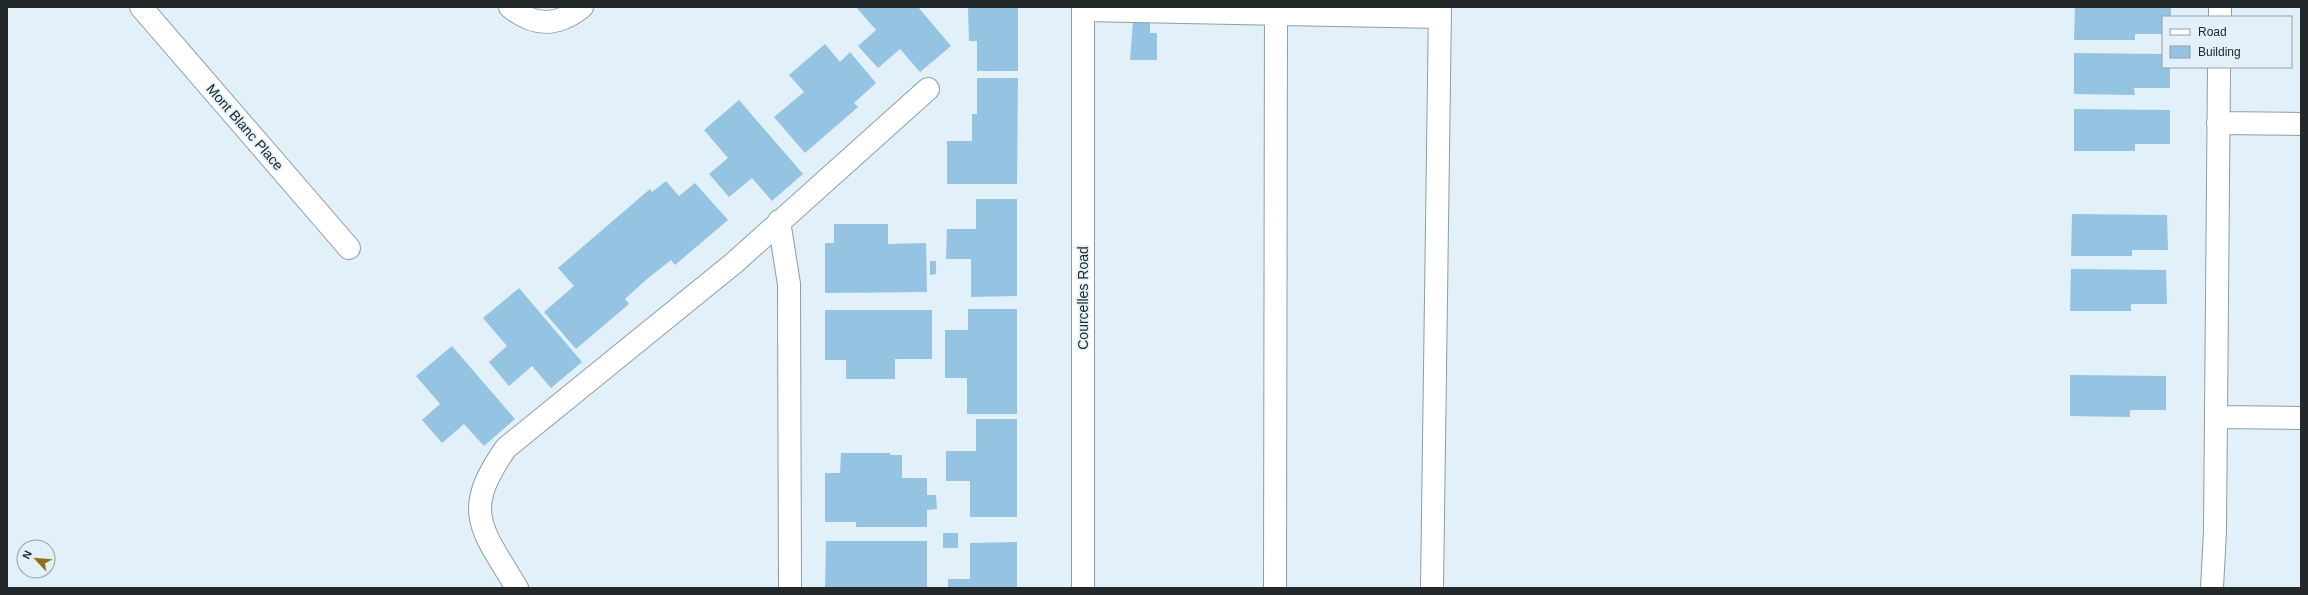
<svg xmlns="http://www.w3.org/2000/svg" width="2308" height="595" font-family="Arial,sans-serif">
  <style>
    .building { fill: #94c4e1 }
    .lines { fill: none; stroke-linecap: round; stroke-linejoin: round }
    .street-casing { stroke: #8f9da5; stroke-width: 24 }
    .street { stroke: #fff; stroke-width: 22 }
    .labels { text-anchor: middle; dominant-baseline: central; stroke-width: 3.5; stroke-linejoin: round; paint-order: stroke }
    .street-label { font-size: 14px; fill: #23282b; stroke: #e1f0f9 }
  </style>
  <rect width="100%" height="100%" fill="#e1f0f9"/>
  <path class="building" d="M856 7H918L951 46 920 72 900 49 878 68 858 46 876 30Z
    M968 7H1018V71H977V41H969Z
    M2075 7H2171V17H2163V34H2135V40H2074Z
    M1133 21H1150V33H1157V60H1130Z
    M825 44 840 62 850 52 876 83 854 103 858 107 805 153 774 117 804 92 789 75Z
    M2074 53 2163 54V67H2170V88H2134L2135 95 2074 94Z
    M977 78H1018L1017 184H947V141H972V114H977Z
    M739 100 803 174 772 201 752 178 729 197 709 174 728 158 704 130Z
    M2074 109 2170 110V144H2135V151H2074Z
    M666 181 679 196 695 183 728 220 675 265 671 260 647 279 625 299 629 304 576 349 544 312 574 286 558 268 650 189 652 192Z
    M976 199H1017V296L971 297V259H946L947 229H976Z
    M2072 214 2167 215 2168 250H2132V256H2071Z
    M834 224H888V244L926 243 927 292 825 293V243H834Z
    M930 261H936V274L930 275Z
    M2071 269 2166 270 2167 304H2131V311H2070Z
    M519 288 582 362 551 388 532 366 509 386 489 362 507 346 483 318Z
    M968 309H1017V414H967V378H945V330H968Z
    M825 310H932V359H895V379H846V360H825Z
    M452 346 515 419 484 446 464 424 442 443 422 420 440 404 416 376Z
    M2070 375 2166 376V410H2130V417L2070 416Z
    M976 419H1017V517H970V481H946V451H976Z
    M841 453H890V455H902V478H927V495H936L937 509 927 510V527H856V522H825V473H840Z
    M943 533H958V548H943Z
    M826 541H927V588H825Z
    M1017 542V588H948V579H970V543Z"/>
  <g class="lines">
    <g class="street-casing">
      <path id="street" d="M141 7 349 248
        M510 7C535 27 557 27 582 7
        M1083 10 1440 17
        M2220 17V7
        M2218 123 2301 124
        M779 221 789 284 790 588
        M2216 417 2301 418
        M517 588C481 528 461 512 506 448L734 263 928 89
        M1083 588V7
        M1275 588 1276 7
        M1432 588 1440 7
        M2212 588 2215 531 2219 67"/>
    </g>
    <use href="#street" class="street"/>
  </g>
  <g class="labels">
    <g class="street-label">
      <text transform="translate(245 127) rotate(49)">Mont Blanc Place</text>
      <text transform="translate(1083 298) rotate(-90)">Courcelles Road</text>
    </g>
  </g>
  <rect width="2308" height="595" fill="none" stroke="#23282b" stroke-width="16"/>
  <rect x="2162" y="16" width="130" height="52" fill="#e1f0f9" stroke="#95a0a7"/>
  <rect x="2170" y="29" width="20" height="6" fill="#ffffff" stroke="#95a0a7"/>
  <text x="2198" y="36" font-size="12" fill="#23282b">Road</text>
  <rect x="2170" y="46" width="20" height="12" fill="#94c4e1" stroke="#95a0a7"/>
  <text x="2198" y="56" font-size="12" fill="#23282b">Building</text>
  <g transform="translate(36 559) rotate(296)"><circle r="19" fill="#e1f0f9" stroke="#95a0a7"/>
  <path d="M0-3L7 15L0 10L-7 15Z" fill="#936f17"/>
  <text y="-6" font-size="11" font-weight="bold" text-anchor="middle" fill="#23282b">N</text>
  </g>
</svg>
